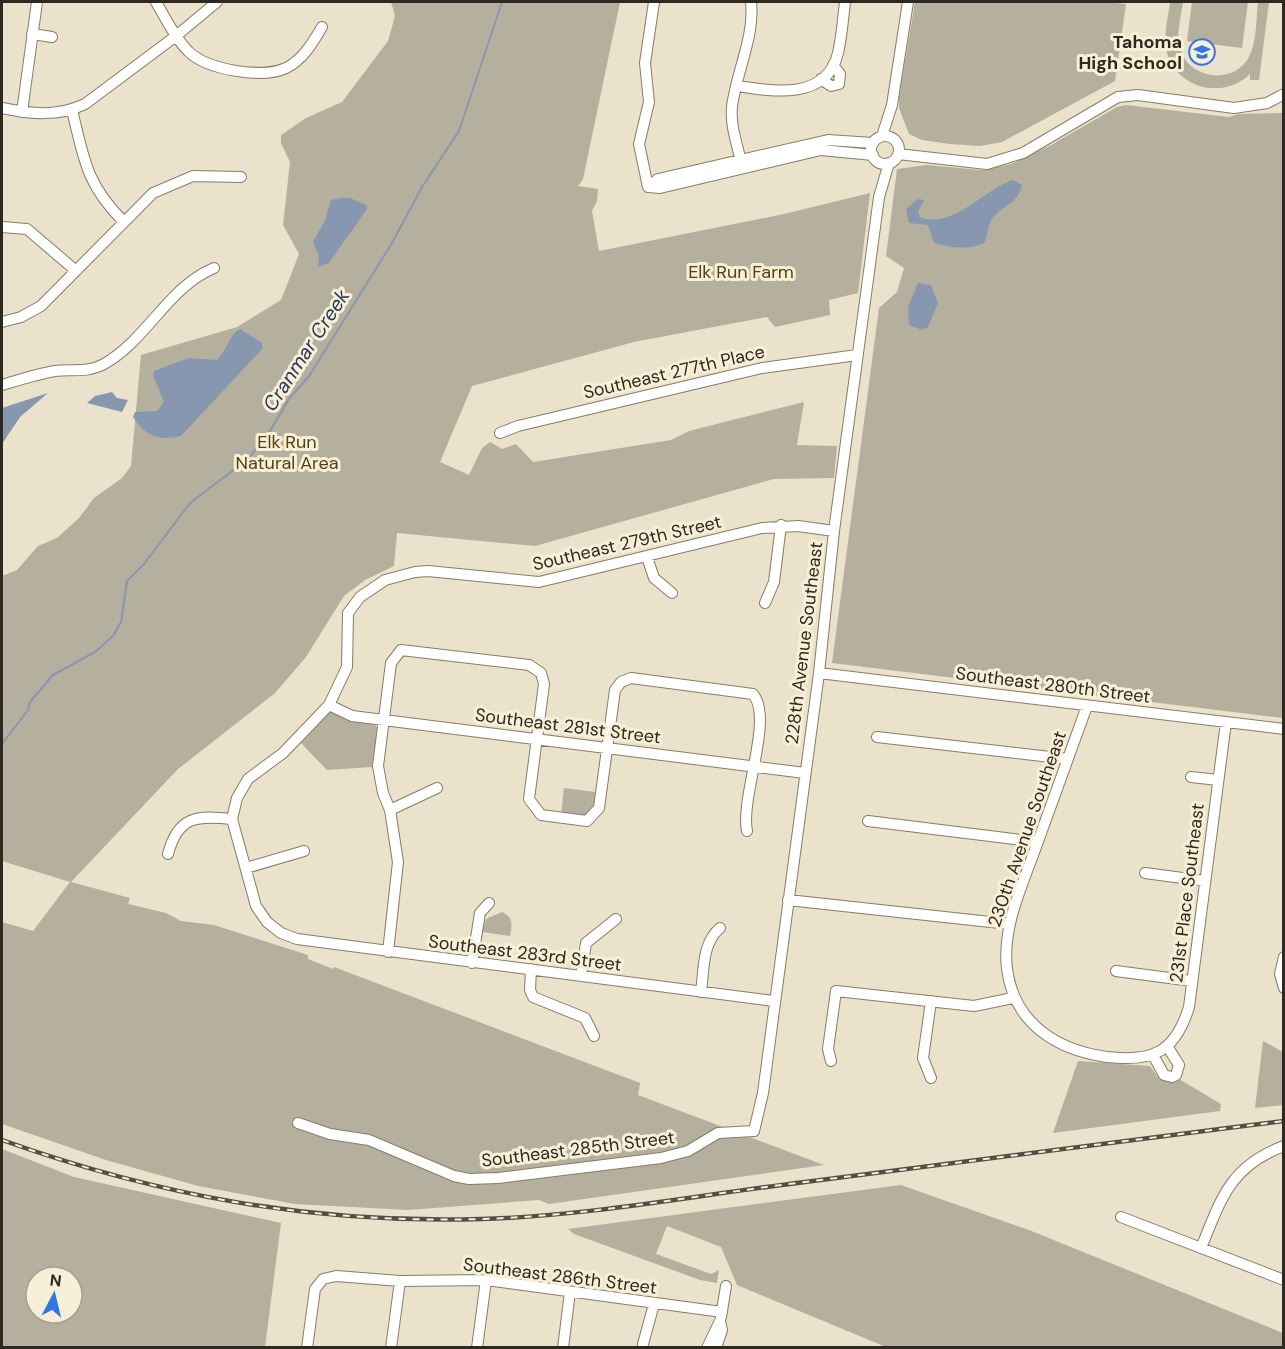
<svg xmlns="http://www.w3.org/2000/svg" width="1285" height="1349" font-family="'DM Sans',sans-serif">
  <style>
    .green { fill: #b5af9e; fill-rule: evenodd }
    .water { fill: #8897b0 }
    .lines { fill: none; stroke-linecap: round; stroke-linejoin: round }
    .stream { stroke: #8897b0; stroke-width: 2 }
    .minor-casing { stroke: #857d67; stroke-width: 12 }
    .minor { stroke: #fff; stroke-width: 10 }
    .rail-casing { stroke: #544f44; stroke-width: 4.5 }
    .rail { stroke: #f8efd7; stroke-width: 2; stroke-dasharray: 7; stroke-linecap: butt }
    .labels { text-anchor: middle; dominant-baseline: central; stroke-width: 6; stroke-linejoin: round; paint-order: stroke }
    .poi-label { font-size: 18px; font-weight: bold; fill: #2d2921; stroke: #f8efd7; text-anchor: end }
    .park-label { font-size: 18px; fill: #53420f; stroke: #f8efd7 }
    .street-label { font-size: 18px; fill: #2d2921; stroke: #f8efd7 }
    .water-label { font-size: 20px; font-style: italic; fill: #22385d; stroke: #f8efd7 }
  </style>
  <rect width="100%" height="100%" fill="#eae2ca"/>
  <path class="green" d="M391 2H620L583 179 578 186 598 189 597 201 592 211 599 251 784 214 870 193 858 293 829 300 830 315 775 327 767 317 634 342 472 386 440 462 469 475 482 448 490 442 502 449 516 444 533 462 671 440 689 431 804 402 797 445 837 446 834 478 774 479 535 546 397 533 394 566 365 580 344 596 306 657 275 693 178 769 71 882 130 898 128 904 166 913 181 921 214 925 308 955V959L333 969 334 967 640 1083 638 1095 824 1165 549 1204 539 1200 408 1210 295 1204 198 1186 106 1160 2 1124V922L33 931 70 882 2 861V576L17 570 38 546 57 538 79 518 94 498 122 478 131 466 141 355 237 327 281 300 299 254 283 225 290 162 281 143V135L306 118 342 102 388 41 395 16Z
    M915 2H1105L1126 4 1115 81 1002 142 980 146 950 144 922 140 909 134 899 108V97Z
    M1170 2H1183C1181 16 1176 34 1180 48 1188 79 1233 86 1249 57 1257 41 1256 19 1258 2H1269L1259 80H1250V74C1224 100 1177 89 1167 53 1163 36 1168 18 1170 2Z
    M1192 2H1248L1242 48 1187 41Z
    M1126 105 1229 117 1239 114 1283 113V718L832 663 879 308 897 292 904 268 886 256 897 169 927 165 981 170 1011 164 1051 145 1117 107Z
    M330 712 374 724 378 729 372 767 327 770 301 743Z
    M564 788 595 792 593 810 585 817 561 815Z
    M502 912C514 918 512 924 510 936L482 932 486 919Z
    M1263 1041 1283 1052V1105L1255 1108Z
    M1078 1061 1150 1066 1160 1080 1179 1079 1221 1104 1220 1111 1053 1133Z
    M2 1149 74 1177 281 1223 265 1347H2ZM36 1277H72V1313H36Z
    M901 1185 1029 1230 1283 1333V1347H886L737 1285 721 1247 667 1226 656 1254 711 1274 719 1270 717 1283 700 1280 574 1234 568 1229Z"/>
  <path class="water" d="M1013 180 1022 185C1020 201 1005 205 995 215 987 223 989 234 984 243 967 251 951 247 934 243L928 225 909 223 906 209 918 199 924 200 918 212 920 217C953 230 984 189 1013 180Z
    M341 198H350L366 205 367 209 329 263 318 267 319 256 313 242 325 220 331 200Z
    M918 283 931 285 938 303 928 327 922 330 909 325 908 307Z
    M240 329 261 342 263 348 181 436C159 441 146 437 133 417L135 412 157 411 164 402 153 375 154 371 189 358 217 360C227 351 229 334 240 329Z
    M112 392 117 398 128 400 122 412 87 403 95 396Z
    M48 393 20 417 2 444V408Z"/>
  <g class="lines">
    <path class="stream" d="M2 744 28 710 30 702 53 675 95 652 113 636 121 622 127 581 144 564 190 503 248 459 270 431 289 399 309 376 392 243 422 187 459 131 502 2"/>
    <g class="minor-casing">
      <path id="minor" d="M156 2C166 19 175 38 189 52 208 70 263 79 286 68 303 60 313 42 322 27
        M32 34 52 37
        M821 79 831 86 839 84 840 74 833 65
        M738 86C774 92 827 100 838 53 842 36 843 18 845 2
        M2 108C31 114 58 117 85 104L176 36 217 2
        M72 110C84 159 86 184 123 221
        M22 112 37 2
        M882 136 892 105 908 2
        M871 150a14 14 0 1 1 28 0a14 14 0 1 1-28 0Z
        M898 154 987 164 1023 153 1118 97 1138 95 1234 108 1267 103 1284 94
        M742 166C738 147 730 126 732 107 736 73 755 36 751 2
        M648 187 658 179 828 140 873 143
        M648 187 660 188 821 150 873 155
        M648 187 639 144 649 102 645 63 654 2
        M2 227 27 229 75 270
        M2 322 21 317 41 306 153 193 193 176 241 177
        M2 385C19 380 37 374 55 371 72 369 88 373 104 364 147 340 168 287 214 268
        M500 433 518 426 762 368 857 355
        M647 557 654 578 672 593
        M765 603 774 582 781 525
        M819 673 1284 729
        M329 705 352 716 805 773
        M1087 706C1070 753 1053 800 1036 847 1022 886 1002 927 1007 969 1014 1023 1056 1050 1107 1057 1152 1062 1175 1053 1189 1007L1226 722
        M877 737 1068 759
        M1191 777 1218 780
        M390 810 437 788
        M868 821 1038 842
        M168 854C178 816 197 815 232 819
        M246 868 304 851
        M1145 873 1205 881
        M788 900 1009 924
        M388 952 398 862 390 810 383 793 378 766 391 663 401 650 529 665 541 673 544 684 529 799 541 815 587 821 599 808 615 690 621 682 631 678 753 694C774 719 740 797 747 831
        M1284 957 1280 974 1284 988
        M472 963 480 913 489 903
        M531 969 530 990 533 997 585 1018 594 1036
        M1116 971 1192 981
        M581 976 586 943 616 919
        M701 992C704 970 702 943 720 928
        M774 1001 297 939 281 933 267 922 256 906 232 819 237 798 248 779 283 753 329 705 347 667 348 613 360 597 385 580 415 572 428 571 539 582 762 528 798 526 834 531
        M1153 1055 1164 1075 1172 1077 1176 1075 1179 1065 1167 1046
        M831 1061 828 1049 836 991 974 1006 1013 998
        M931 1078 923 1058 931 1001
        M298 1123 330 1134 369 1140 454 1176 469 1179 498 1178 661 1158 688 1151 718 1133 754 1131 763 1093 819 673 834 531 873 242 879 197 889 163
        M1121 1217 1284 1280
        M1201 1248C1221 1199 1230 1166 1284 1146
        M721 1317 726 1286
        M643 1344 654 1304
        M307 1348 315 1289 323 1279 336 1276 400 1281 486 1280 722 1312
        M391 1348 400 1281
        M477 1348 486 1280
        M563 1348 570 1292
        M707 1348 720 1321 722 1330 716 1348"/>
    </g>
    <use href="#minor" class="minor"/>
    <g class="rail-casing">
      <path id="rail" d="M2 1140C159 1196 313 1224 481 1219 589 1216 698 1195 805 1182 964 1162 1124 1141 1284 1121"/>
    </g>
    <use href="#rail" class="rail"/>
  </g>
  <defs>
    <g id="school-ring" transform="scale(1.35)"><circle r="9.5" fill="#f8efd7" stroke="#3377e4" stroke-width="1.5"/><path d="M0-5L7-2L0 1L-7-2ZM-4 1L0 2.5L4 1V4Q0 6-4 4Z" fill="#3377e4"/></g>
  </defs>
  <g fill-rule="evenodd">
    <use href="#school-ring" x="1202" y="52"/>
  </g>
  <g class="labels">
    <g class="poi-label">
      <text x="1182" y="42">Tahoma<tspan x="1182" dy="21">High School</tspan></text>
    </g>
    <g class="park-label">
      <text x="741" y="272">Elk Run Farm</text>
      <text x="287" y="442">Elk Run<tspan x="287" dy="21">Natural Area</tspan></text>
    </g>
    <g class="street-label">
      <text transform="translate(674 372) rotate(-13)">Southeast 277th Place</text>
      <text transform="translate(627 543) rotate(-13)">Southeast 279th Street</text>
      <text transform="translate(804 643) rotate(-83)">228th Avenue Southeast</text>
      <text transform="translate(1053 685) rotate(7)">Southeast 280th Street</text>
      <text transform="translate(568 726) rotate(7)">Southeast 281st Street</text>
      <text transform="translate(1027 829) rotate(-71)">230th Avenue Southeast</text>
      <text transform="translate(1187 893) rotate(-83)">231st Place Southeast</text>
      <text transform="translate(525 953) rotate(7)">Southeast 283rd Street</text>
      <text transform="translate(578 1149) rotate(-7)">Southeast 285th Street</text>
      <text transform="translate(560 1276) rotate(7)">Southeast 286th Street</text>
    </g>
    <g class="water-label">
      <text transform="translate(306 350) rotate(-57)">Cranmar Creek</text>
    </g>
  </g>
  <rect width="1285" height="1349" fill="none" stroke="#2d2921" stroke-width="6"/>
  <g transform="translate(54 1295) rotate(7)"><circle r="28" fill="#f8efd7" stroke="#a7a08e" stroke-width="1.5"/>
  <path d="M0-4.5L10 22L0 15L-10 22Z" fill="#3377e4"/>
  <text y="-9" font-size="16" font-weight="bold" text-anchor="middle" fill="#2d2921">N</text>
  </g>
</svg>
